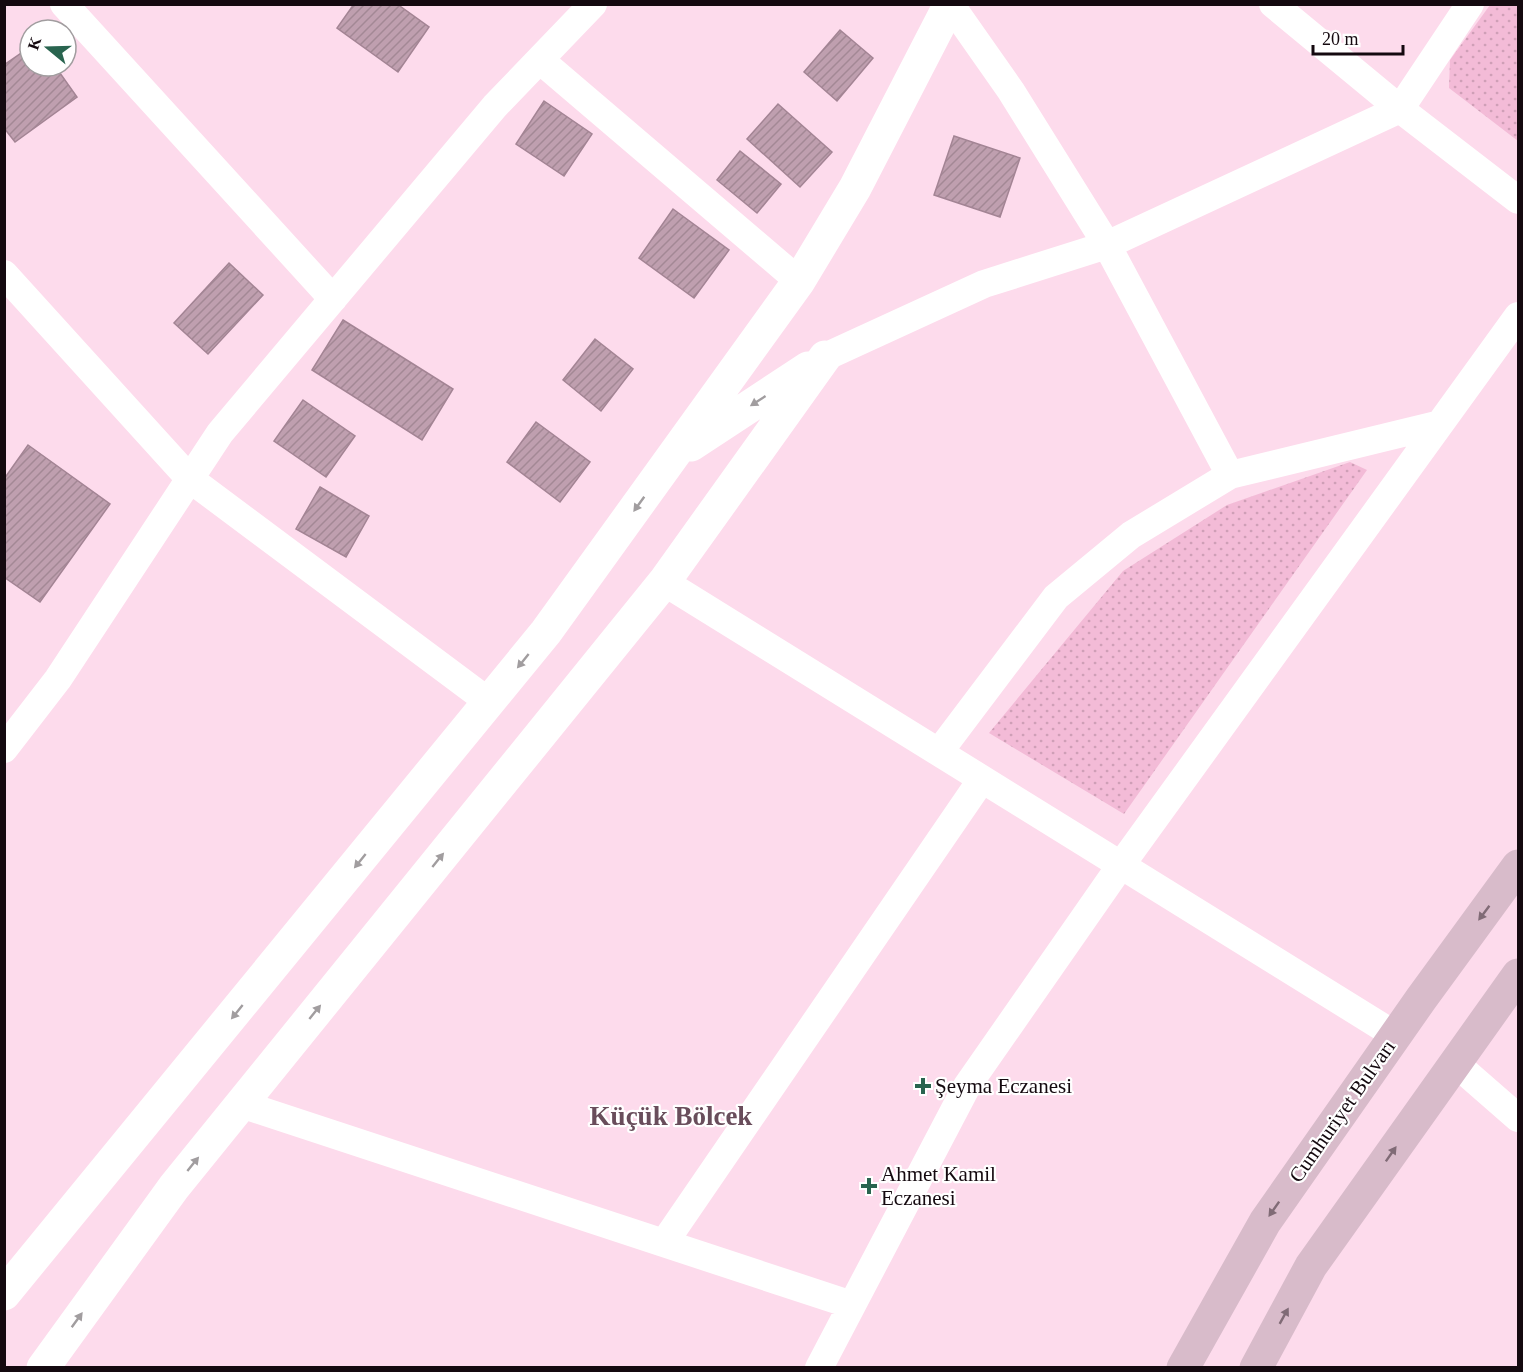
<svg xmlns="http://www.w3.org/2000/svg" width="1523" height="1372" font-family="Georgia,serif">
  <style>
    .park { fill: url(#park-dots) }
    .building { fill: url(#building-hatch); stroke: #a38494; stroke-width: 1.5 }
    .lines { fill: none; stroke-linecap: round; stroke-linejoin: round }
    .street { stroke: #fff; stroke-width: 28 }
    .secondary { stroke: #fff; stroke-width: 33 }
    .primary { stroke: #d8bbca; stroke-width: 33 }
    .oneway { fill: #a19d9f }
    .oneway2 { fill: #806b76 }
    .poi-dot { fill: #29644f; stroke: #fff; stroke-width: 2 }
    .labels { text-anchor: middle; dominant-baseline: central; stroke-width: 4.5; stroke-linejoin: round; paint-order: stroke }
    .poi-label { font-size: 21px; fill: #14090f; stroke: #fff; text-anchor: start }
    .street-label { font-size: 21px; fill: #14090f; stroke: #fff }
    .district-label { font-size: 27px; font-weight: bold; fill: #694d5b; stroke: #fff }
  </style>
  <defs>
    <pattern id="park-dots" width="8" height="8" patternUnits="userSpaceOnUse" patternTransform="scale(1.5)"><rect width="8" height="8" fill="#f3bbd7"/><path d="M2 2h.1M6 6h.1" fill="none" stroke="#cf9fb7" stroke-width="1.8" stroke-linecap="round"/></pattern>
    <pattern id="building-hatch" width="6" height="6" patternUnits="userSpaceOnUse" patternTransform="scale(1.5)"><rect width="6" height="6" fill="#bf9faf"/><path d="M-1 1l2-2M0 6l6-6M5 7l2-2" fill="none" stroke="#a38895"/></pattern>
  </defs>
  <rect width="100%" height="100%" fill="#fddbec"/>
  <path class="park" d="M1490 5H1518V141L1449 88 1450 60Z
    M1350 462 1367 470 1124 814 989 733 1123 571 1227 505Z"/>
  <path class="building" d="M354 4H397L429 27 398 72 337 28Z
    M840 30 873 58 837 101 804 72Z
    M30 47V66H55L77 97 15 142 4 128V65Z
    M544 101 592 134 564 176 516 144Z
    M778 104 832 152 800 187 747 139Z
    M954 136 1020 158 1000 217 934 195Z
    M740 151 781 184 757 213 717 180Z
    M673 209 729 250 694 298 639 258Z
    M229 263 263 295 208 354 174 323Z
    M343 320 453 389 422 440 312 370Z
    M595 339 633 369 601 411 563 380Z
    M303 400 355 436 326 477 274 441Z
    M536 422 590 462 560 502 507 462Z
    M28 445 110 504 40 602 4 577V479Z
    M320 487 369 516 346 557 296 529Z"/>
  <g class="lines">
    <path class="street" d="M64 4 333 299
      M950 4 1011 91 1107 245 1230 475
      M1273 4 1400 109 1518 200
      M540 60 799 281
      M4 274 190 479 489 702
      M825 357 984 284 1107 245 1400 109 1470 4
      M664 582 1395 1035
      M4 749 58 679 220 433 495 106 593 4
      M939 752 1056 597 1131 535 1230 475 1440 424
      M1455 1063 1518 1118
      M241 1104 852 1305
      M664 1243 982 779
      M819 1368 967 1086 1121 865 1518 316"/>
    <path class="secondary" d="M691 445 808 368
      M4 1294 546 632 799 281 855 188 950 4
      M43 1368 174 1187 664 582 825 357"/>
    <path class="primary" d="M1183 1368 1265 1222 1421 999 1518 866
      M1256 1368 1311 1266 1518 975"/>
  </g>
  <defs><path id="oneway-solid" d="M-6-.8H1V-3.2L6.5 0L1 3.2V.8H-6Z" transform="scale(1.5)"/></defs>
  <g class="oneway">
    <use href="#oneway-solid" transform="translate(758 401) rotate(147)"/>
    <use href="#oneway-solid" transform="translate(639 504) rotate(126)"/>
    <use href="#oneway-solid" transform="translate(523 661) rotate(129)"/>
    <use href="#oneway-solid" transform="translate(438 860) rotate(-51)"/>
    <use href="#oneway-solid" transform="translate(360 861) rotate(129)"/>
    <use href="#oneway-solid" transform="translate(237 1012) rotate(129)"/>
    <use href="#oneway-solid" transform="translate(315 1012) rotate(-51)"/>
    <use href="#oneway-solid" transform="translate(193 1164) rotate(-51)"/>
    <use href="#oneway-solid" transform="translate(77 1320) rotate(-54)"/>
  </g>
  <g class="oneway2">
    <use href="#oneway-solid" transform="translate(1484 913) rotate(127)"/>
    <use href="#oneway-solid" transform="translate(1391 1154) rotate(-55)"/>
    <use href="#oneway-solid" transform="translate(1274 1209) rotate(125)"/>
    <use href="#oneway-solid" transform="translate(1284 1316) rotate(-61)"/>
  </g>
  <g class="poi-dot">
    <path d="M920 1077h6v6h6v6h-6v6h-6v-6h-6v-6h6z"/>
    <path d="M866 1177h6v6h6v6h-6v6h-6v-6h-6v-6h6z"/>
  </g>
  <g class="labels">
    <g class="poi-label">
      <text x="935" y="1086">Şeyma Eczanesi</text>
      <text x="881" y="1174">Ahmet Kamil<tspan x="881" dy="24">Eczanesi</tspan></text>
    </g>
    <g class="street-label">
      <text transform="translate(1342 1111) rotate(-55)">Cumhuriyet Bulvarı</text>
    </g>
    <g class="district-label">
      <text x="671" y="1116">Küçük Bölcek</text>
    </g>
  </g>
  <rect width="1523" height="1372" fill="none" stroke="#14090f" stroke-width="12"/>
  <g transform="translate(48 48) rotate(289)"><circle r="28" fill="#ffffff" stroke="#a19d9f" stroke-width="1.5"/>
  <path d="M0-4.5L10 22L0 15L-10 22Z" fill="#29644f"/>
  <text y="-9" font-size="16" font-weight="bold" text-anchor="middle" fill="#14090f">K</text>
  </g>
  <path d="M1313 45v9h90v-9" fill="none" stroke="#14090f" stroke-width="3"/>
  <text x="1322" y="45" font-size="18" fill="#14090f" stroke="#ffffff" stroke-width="4.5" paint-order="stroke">20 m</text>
</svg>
